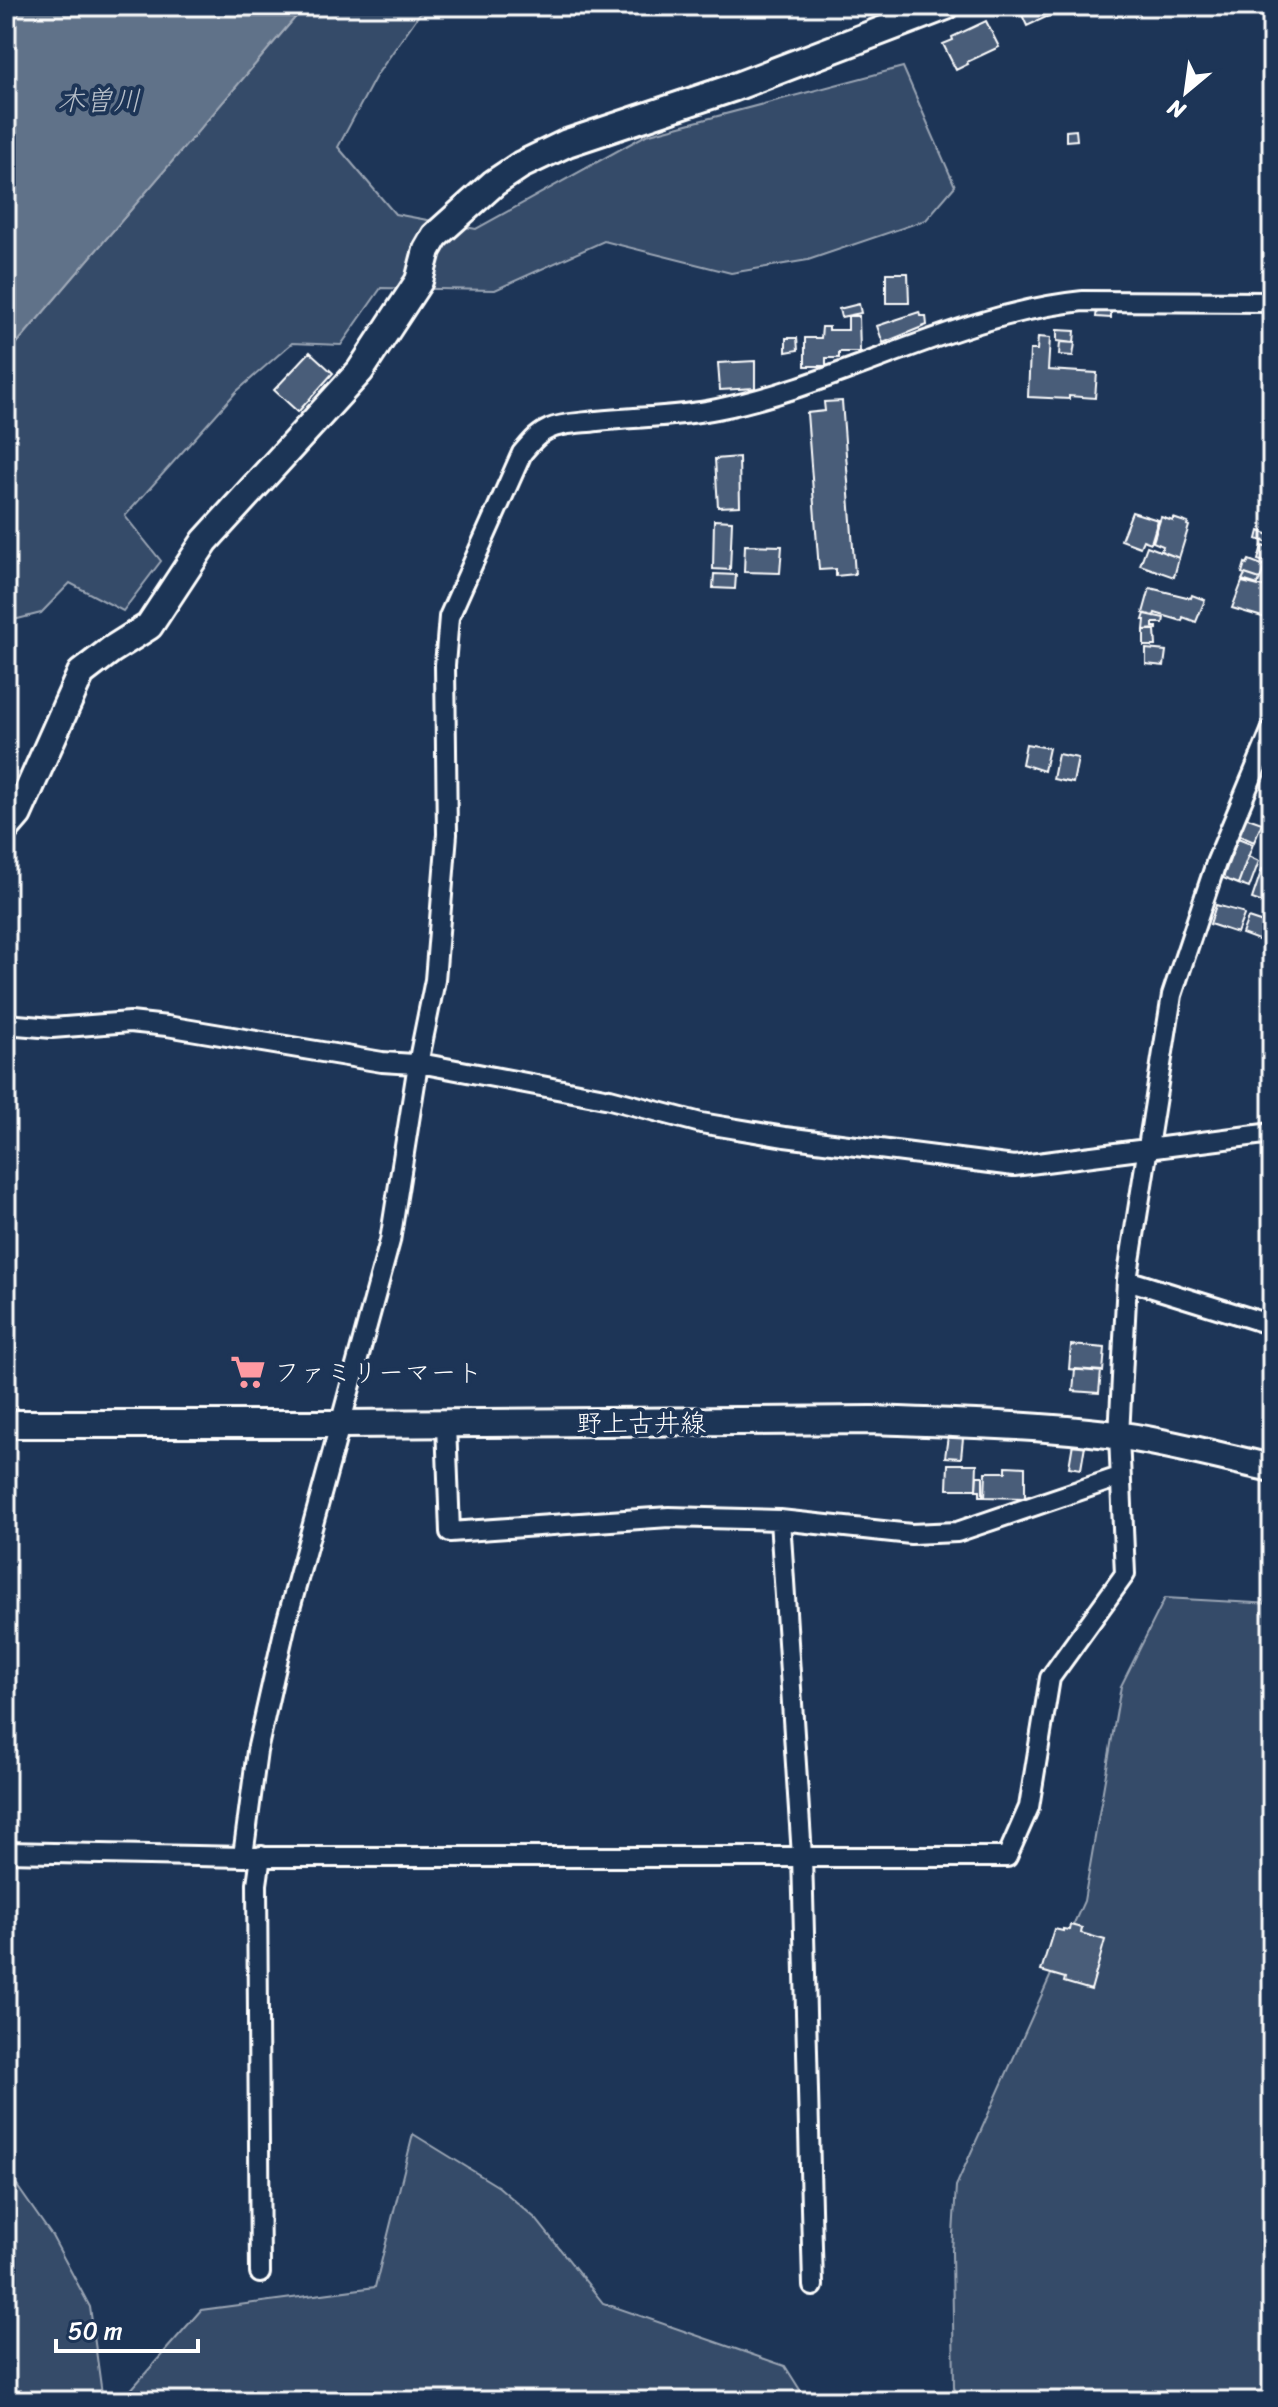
<svg xmlns="http://www.w3.org/2000/svg" width="1278" height="2407" font-family="Sriracha,'Klee One',sans-serif">
  <style>
    .green { fill: #364b69; stroke: #9aa5b4; stroke-width: 2 }
    .water { fill: #617289; stroke: #a0aab8; stroke-width: 2 }
    .building { fill: #4a5d79; stroke: #fff; stroke-width: 2 }
    .lines { fill: none; stroke-linecap: round; stroke-linejoin: round }
    .street-casing { stroke: #fff; stroke-width: 24 }
    .secondary-casing { stroke: #fff; stroke-width: 32 }
    .street { stroke: #1d3557; stroke-width: 18 }
    .secondary { stroke: #1d3557; stroke-width: 26 }
    .labels { text-anchor: middle; dominant-baseline: central; stroke-width: 8; stroke-linejoin: round; paint-order: stroke }
    .poi-label { font-size: 26px; fill: #fff; stroke: #1d3557; text-anchor: start }
    .street-label { font-size: 26px; fill: #fff; stroke: #1d3557 }
    .water-label { font-size: 28px; font-style: italic; fill: #b8c0ca; stroke: #1d3557 }
  </style>
  <rect width="100%" height="100%" fill="#1d3557"/>
  <filter id="ink" filterUnits="userSpaceOnUse"><feTurbulence type="fractalNoise" baseFrequency=".0125" numOctaves="2"/><feDisplacementMap in="SourceGraphic" scale="16" xChannelSelector="R" yChannelSelector="G"/><feConvolveMatrix kernelMatrix="1 2 1 2 8 2 1 2 1" color-interpolation-filters="sRGB"/></filter>
  <g filter="url(#ink)">
    <path class="green" d="M305 6H425L376 76 338 147 395 214 476 229 646 135 903 67 955 186 926 220 808 260 731 273 604 241 495 290 381 288 341 345 292 343 237 391 125 516 161 561 123 611 70 583 41 613 6 622V356Z
      M1165 1598 1272 1604V2401H958L954 2387 952 2251 956 2186 1084 1901 1121 1686Z
      M413 2134 499 2187 536 2219 603 2303 785 2366 807 2401H121L201 2310 375 2287Z
      M6 2170 52 2236 90 2307 103 2401H6Z"/>
    <path class="water" d="M6 6H305L6 356Z"/>
    <path class="building" d="M1018 6H1070L1027 26Z
      M986 21 999 47 967 62 968 64 956 70 943 44 953 40 952 37Z
      M1076 130 1077 140 1066 141V131Z
      M886 273H908L909 303H886Z
      M859 304 861 313 841 317 839 309Z
      M1097 309 1111 310V318L1096 317Z
      M919 312 920 316H926L927 325 883 343 877 326Z
      M848 316H859L860 352H839V358H826V366H805V338H821L822 327H829V330H848Z
      M1057 330 1075 331 1074 343 1057 341Z
      M1038 337 1050 338 1048 370 1097 373 1095 398 1069 396V399L1028 397 1030 350H1037Z
      M786 338H797L798 350 786 352Z
      M1060 342 1075 343 1073 356 1059 355Z
      M310 352 333 373 298 412 274 390Z
      M755 361V388L720 390 718 363Z
      M842 401 855 574 836 576V569L819 570 807 413 825 411 824 402Z
      M739 457 740 506 718 507 715 459Z
      M1132 512 1158 520 1151 543 1143 540 1140 547 1121 540Z
      M1161 517 1173 521V518L1188 523 1187 525 1189 526 1179 558 1161 551 1163 546 1153 542Z
      M714 520 732 521 730 570 713 569Z
      M1259 531 1272 536V544L1257 539Z
      M745 545 782 546 780 573 744 572Z
      M1147 546 1179 558 1174 577 1140 565Z
      M1262 546 1272 549V564L1258 560Z
      M1249 560 1265 566 1260 579 1242 573 1245 563 1247 564Z
      M714 574 736 575 735 589 713 588Z
      M1245 574 1260 579 1258 585 1242 580Z
      M1271 575H1272V628L1267 626 1269 619 1232 608 1242 582 1267 588Z
      M1150 588 1191 598 1192 595 1205 600 1196 622 1183 617 1182 621 1155 613 1154 616 1143 613Z
      M1145 614 1164 618 1163 623H1153V627H1157V629L1144 630 1145 620H1143Z
      M1144 630H1155L1156 646H1144Z
      M1146 649 1166 651 1164 666 1146 664Z
      M1026 744 1049 748 1044 771 1022 764Z
      M1058 754 1078 758 1073 783 1053 779Z
      M1245 817 1262 823 1254 842 1238 835Z
      M1238 838 1253 844 1238 884 1223 878Z
      M1248 856 1259 861 1249 888 1238 884Z
      M1262 869 1272 872V906L1252 899Z
      M1216 905 1242 912 1244 915 1237 933 1210 924Z
      M1248 918 1272 926 1269 944 1242 934Z
      M1071 1345 1105 1348 1103 1372 1069 1369Z
      M1075 1369 1101 1371 1099 1393 1073 1391Z
      M948 1436 963 1438 961 1458 945 1457Z
      M1073 1443 1085 1445 1081 1469 1069 1467Z
      M948 1464H977L976 1489H947Z
      M1006 1466 1025 1467V1498L985 1497 986 1472H1006Z
      M977 1476H983V1496H980V1490H976Z
      M1070 1925 1082 1928 1081 1933 1105 1940 1091 1990 1064 1982 1065 1978 1041 1971 1054 1929 1063 1931V1929L1069 1930Z"/>
    <g class="lines">
      <g class="street-casing">
        <path id="street" d="M6 1024 52 1028 130 1022 167 1026 382 1062 430 1065 610 1099 701 1123 785 1137 1014 1166 1272 1133
          M1127 1280 1272 1325
          M446 1424 450 1532 669 1517 780 1520 911 1534 957 1532 1119 1477
          M780 1520 802 1856 813 2286
          M6 1852 244 1857H1007L1029 1807 1050 1678 1125 1574 1119 1436 1127 1280 1172 995 1216 863 1272 729
          M243 1856 257 1751 285 1627 390 1241 418 1064 435 980 447 834 445 665 449 617 522 453C530 444 537 434 549 429 562 423 582 423 597 421 635 417 680 417 717 409 843 384 955 314 1083 301L1272 302
          M260 2273 257 1884 261 1856"/>
      </g>
      <g class="secondary-casing">
        <path id="secondary" d="M6 828 18 814 81 673 111 650 149 626 205 541 360 371 419 281 427 250 435 236 494 183 521 165 567 143 732 88 946 6
          M6 1424H340L872 1420C953 1423 1035 1425 1116 1435 1168 1442 1220 1457 1272 1468"/>
      </g>
      <use href="#street" class="street"/>
      <use href="#secondary" class="secondary"/>
    </g>
  </g>
  <defs>
    <g id="supermarket-bare" transform="scale(2.76)"><path d="M-6-5.5h2.5l.6 2H6L4.5 2H-2.5L-4.4-4H-6ZM-1.5 3.2a1.3 1.3 0 1 0 .1 0ZM3 3.2a1.3 1.3 0 1 0 .1 0Z" fill="#ff9aa2" stroke="#1d3557" stroke-width="2.5" paint-order="stroke"/></g>
  </defs>
  <g fill-rule="evenodd">
    <use href="#supermarket-bare" x="248" y="1372"/>
  </g>
  <g class="labels">
    <g class="poi-label">
      <text x="274" y="1372">ファミリーマート</text>
    </g>
    <g class="street-label">
      <text x="641" y="1423">野上古井線</text>
    </g>
    <g class="water-label">
      <text x="99" y="100">木曽川</text>
    </g>
  </g>
  <rect width="1278" height="2407" fill="none" stroke="#1d3557" stroke-width="32"/>
  <rect x="16" y="16" width="1246" height="2375" fill="none" stroke="#fff" stroke-width="3" filter="url(#ink)"/>
  <g transform="translate(1186 92) rotate(209)" stroke="#1d3557" stroke-width="6" paint-order="stroke">
  <path d="M0-6L14 30L0 20L-14 30Z" fill="#ffffff"/>
  <text y="-12" font-size="22" font-weight="bold" text-anchor="middle" fill="#ffffff">N</text>
  </g>
  <path d="M56 2339v12h142v-12" fill="none" stroke="#ffffff" stroke-width="4"/>
  <text x="68" y="2339" font-size="24" fill="#ffffff" stroke="#1d3557" stroke-width="6" paint-order="stroke">50 m</text>
</svg>
